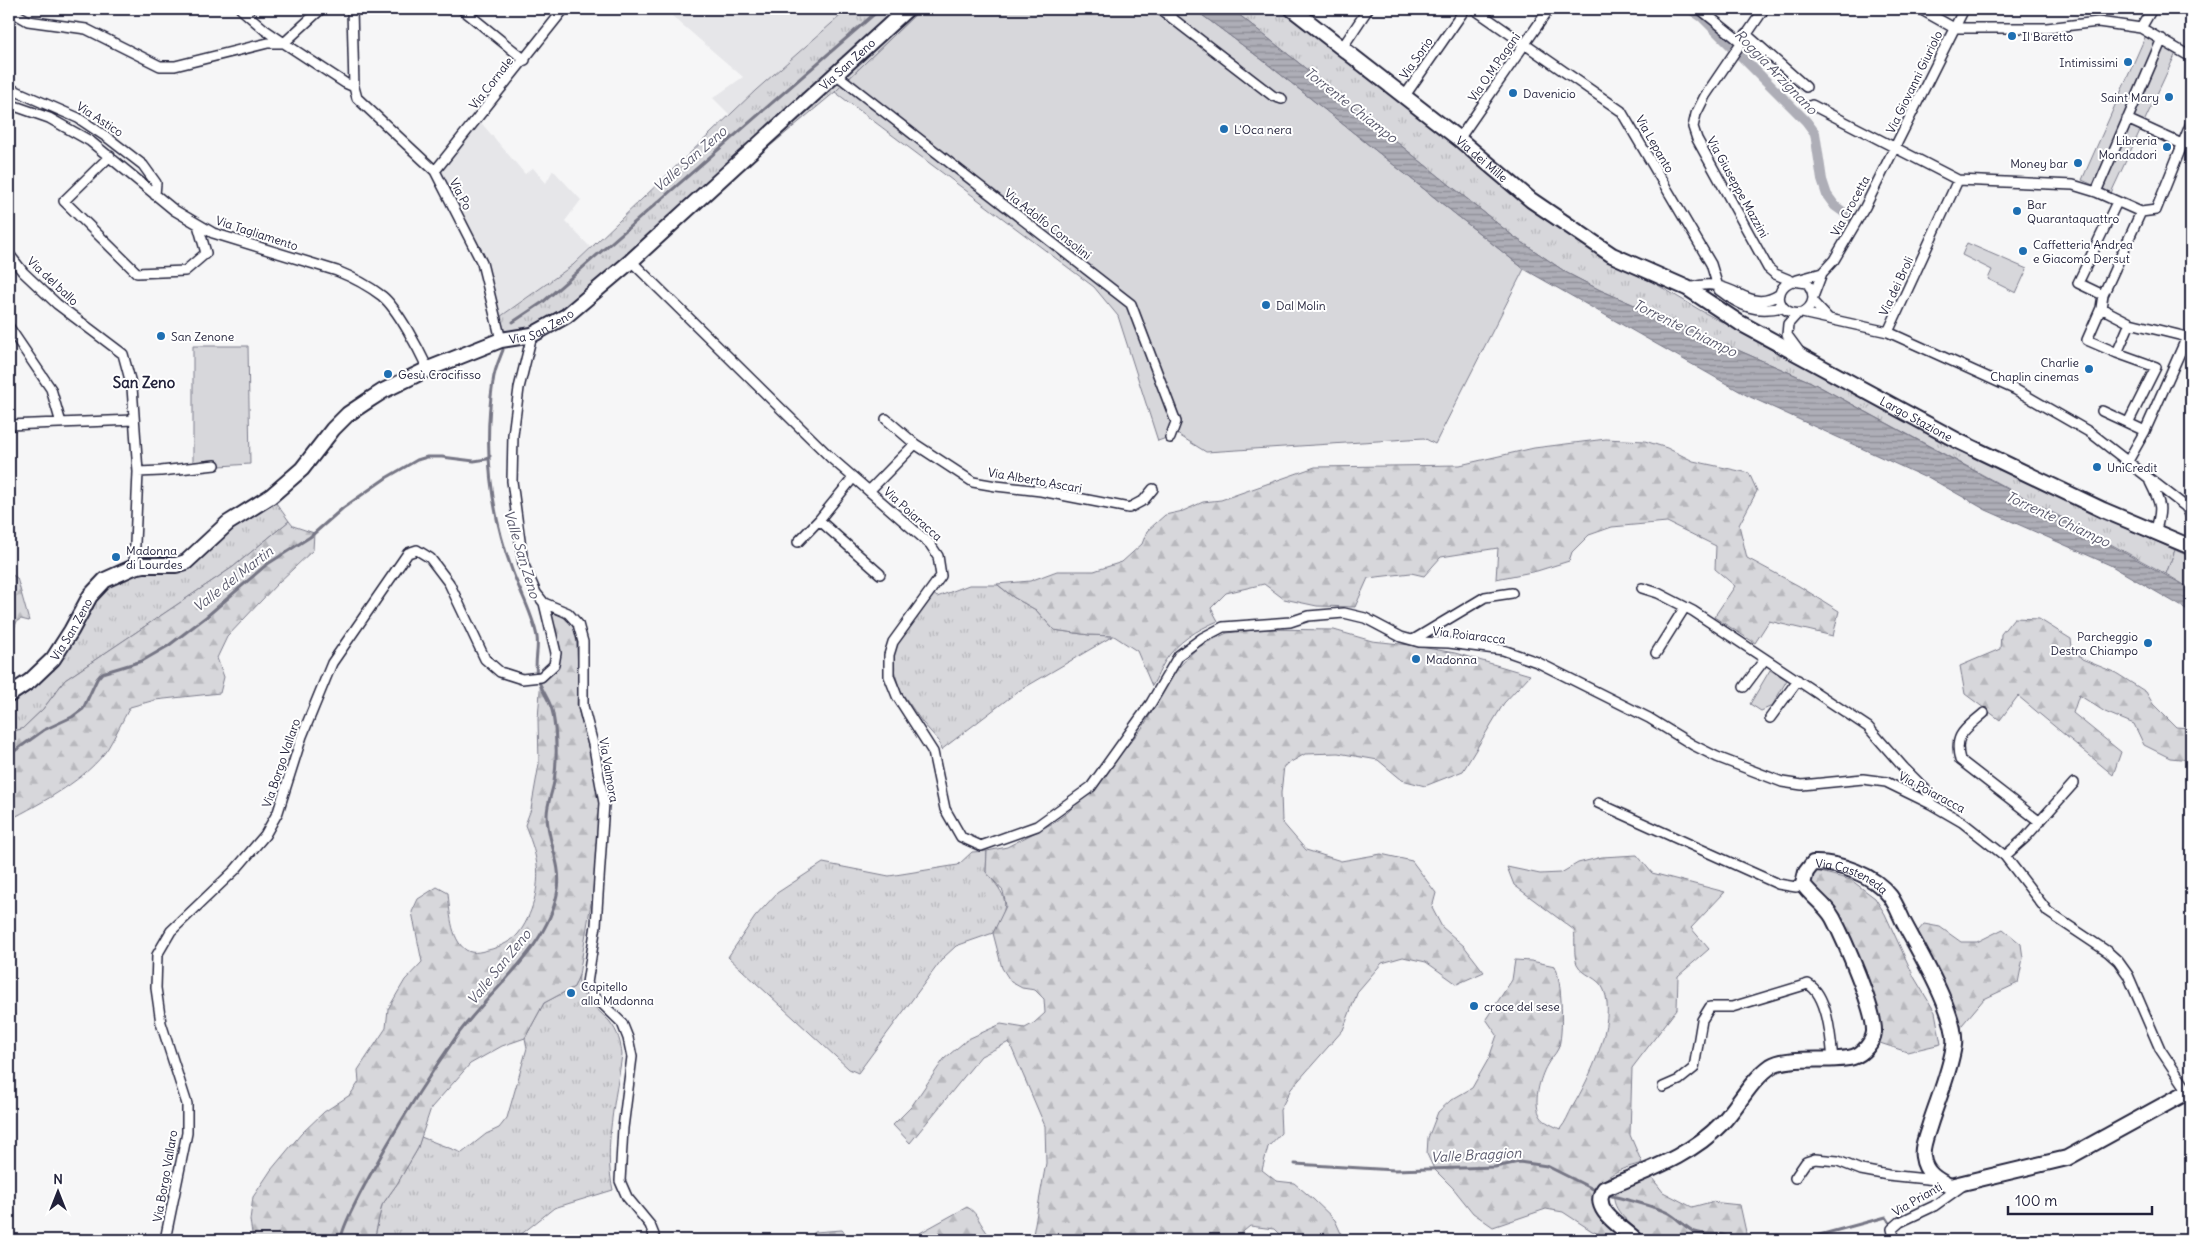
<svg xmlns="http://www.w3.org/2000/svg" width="2200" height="1249" font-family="Delius,sans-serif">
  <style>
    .built { fill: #e6e6e9 }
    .grass { fill: url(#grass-tufts); stroke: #7c7c8b }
    .forest { fill: url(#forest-firs); stroke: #7c7c8b }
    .green { fill: #d7d7db; stroke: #7c7c8b }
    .water { fill: url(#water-rules); stroke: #767685 }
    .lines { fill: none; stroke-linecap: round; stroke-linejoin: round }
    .stream { stroke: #767685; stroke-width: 3 }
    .canal { stroke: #aeaeb7; stroke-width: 10 }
    .street-casing { stroke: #22223b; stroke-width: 12 }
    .secondary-casing { stroke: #22223b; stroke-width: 18 }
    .street { stroke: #fff; stroke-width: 9 }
    .secondary { stroke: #fff; stroke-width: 14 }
    .poi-dot { fill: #1f6fb2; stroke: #fff; stroke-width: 2 }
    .labels { text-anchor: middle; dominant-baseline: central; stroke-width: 4; stroke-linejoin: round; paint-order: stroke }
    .poi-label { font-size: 12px; fill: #22223b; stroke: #fff; text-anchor: start }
    .street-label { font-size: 12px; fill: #22223b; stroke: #fff }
    .water-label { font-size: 14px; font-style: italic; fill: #5a5a6d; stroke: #fff }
    .quarter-label { font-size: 15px; font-weight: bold; fill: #22223b; stroke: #fff }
  </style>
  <defs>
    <pattern id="grass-tufts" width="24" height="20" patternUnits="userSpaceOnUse" patternTransform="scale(1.25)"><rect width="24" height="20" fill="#d7d7db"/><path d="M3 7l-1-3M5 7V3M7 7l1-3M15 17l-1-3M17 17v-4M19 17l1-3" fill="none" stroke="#b8b8bd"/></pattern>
    <pattern id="forest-firs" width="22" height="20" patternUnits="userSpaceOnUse" patternTransform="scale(1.25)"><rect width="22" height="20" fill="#d7d7db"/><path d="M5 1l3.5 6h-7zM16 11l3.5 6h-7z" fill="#b8b8bd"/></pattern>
    <pattern id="water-rules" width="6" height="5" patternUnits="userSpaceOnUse" patternTransform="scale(1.25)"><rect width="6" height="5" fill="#aeaeb7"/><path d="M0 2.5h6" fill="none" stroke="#8d8d96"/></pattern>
  </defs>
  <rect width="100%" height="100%" fill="#f6f6f7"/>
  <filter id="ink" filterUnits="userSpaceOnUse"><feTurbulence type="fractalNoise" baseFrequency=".02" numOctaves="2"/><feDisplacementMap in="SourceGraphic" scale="10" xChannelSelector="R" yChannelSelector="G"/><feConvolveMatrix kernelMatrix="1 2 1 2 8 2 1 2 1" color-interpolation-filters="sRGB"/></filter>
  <g filter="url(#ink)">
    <path class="built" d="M664 9H848L730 115 713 98 743 77Z
      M478 119 525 174 533 168 546 183 553 170 581 200 565 221 590 247 573 265 497 319 482 263 435 171Z"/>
    <path class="grass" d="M848 9H921L835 92 566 316 501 340 497 319 573 265 756 90Z
      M1232 9H1292L1612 258 1705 313 1877 403 1944 442 2052 494 2175 550 2166 574 1811 382 1600 290 1567 273 1513 236Z
      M271 496 289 521 233 567 65 680 43 709 22 729 9 732V695L30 681 105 580 176 565Z
      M969 585H998L1013 597 1036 610 1054 630 1089 635 1113 636 1017 692 941 750 939 741 922 722 900 690 893 667V642L931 592 937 597Z
      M987 851 986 872C1008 898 1011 903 993 933L956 946 943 958 858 1073 849 1069 728 957 755 917 777 893 823 863 889 876 958 865 972 852Z
      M579 975C576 997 597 1007 610 1022 618 1032 621 1043 622 1055 616 1098 603 1147 613 1190L554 1208 514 1240H374L382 1205 397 1184 417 1150 421 1137 462 1153 486 1134 499 1128 507 1118 527 1048 525 1038 544 1003 574 987Z"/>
    <path class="forest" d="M1606 439 1645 441 1667 448 1693 461 1749 473 1757 491 1739 525 1747 558 1799 586 1839 611 1833 636 1769 621 1755 643 1714 617 1735 586 1715 569 1716 546 1667 522 1612 527 1589 535 1572 552 1569 561 1537 571 1496 579 1498 548 1441 557 1424 576 1411 573 1368 578 1355 607 1317 606 1284 599 1264 584 1226 593 1211 608 1218 621C1197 630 1178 641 1165 661 1160 669 1157 678 1152 686L1137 651 1114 636 1089 635 1054 630 1036 610 1013 597 997 584 1030 581 1057 571H1094L1122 562 1142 544 1147 531 1165 515 1183 511 1203 502 1221 500 1315 467 1460 465 1534 448Z
      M289 521 293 526 314 533 313 550 277 584 227 637 217 658 224 677 220 693 155 700 130 707C122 721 116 735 108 748 88 779 41 803 9 820V732L22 729 43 709 65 680 233 567Z
      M9 573 17 578 29 621 21 619 17 621 14 629 10 633Z
      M544 603 571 623 576 633 578 669 577 705 594 769 601 811 593 891 579 975 574 987 544 1003 525 1038 502 1046 470 1064 431 1108 417 1150 397 1184 382 1205 374 1240H253L250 1220 253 1197 271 1170 301 1134 324 1112 350 1095 359 1082 358 1070 386 1028 388 1009 405 980 422 962 412 912 418 899 437 887 448 893C450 910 450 939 466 950 474 955 483 951 492 949 501 946 512 941 518 934 532 917 540 886 537 865 535 851 530 838 525 825L531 809 539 764 538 719 541 677 554 665Z
      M2014 618 2039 619 2071 639 2072 647 2082 659 2116 673 2146 692 2153 704 2176 727 2191 728V760L2170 758 2144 745 2134 724 2105 712 2079 695 2073 713 2121 752 2113 775 2018 696 2000 720 1965 694 1960 666 2000 649 2001 634Z
      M1263 629 1334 630 1372 641 1410 645 1455 653 1530 675 1504 703 1463 771 1425 786 1402 780 1378 760 1338 753 1305 754 1284 766 1281 793 1282 822 1306 850 1341 861 1381 854 1412 861 1436 893 1432 908 1442 927 1464 946 1484 972 1457 984 1426 962 1403 957 1382 963 1358 991 1343 1030 1291 1089 1280 1110 1281 1133 1268 1147 1262 1170 1276 1181 1294 1183 1313 1199 1335 1220 1344 1240H1285L1274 1229 1250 1226 1233 1240H1032L1046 1163 1045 1126 1009 1042 981 1056 910 1143 893 1125 911 1107 944 1059 968 1039 1001 1024 1025 1028 1034 1023 1045 1013 1044 999 1035 990 1022 988 1011 982 1002 968 993 933 1006 906 1003 891 986 872 987 851 1007 847 1053 823 1068 812 1089 791 1143 727 1177 669 1199 646 1227 633Z
      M1637 855 1652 873 1725 892 1691 928 1709 949 1678 976 1677 1009 1632 1068 1630 1135 1642 1163C1622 1169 1610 1171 1597 1189L1603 1219 1624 1240H1613L1592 1231 1563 1212 1546 1209 1493 1227 1473 1213 1453 1188 1434 1169 1427 1154 1428 1138 1438 1112 1451 1100 1472 1088 1489 1058 1497 1035 1486 1019 1512 980 1515 960 1531 961 1555 966C1562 980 1564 1035 1558 1049 1555 1055 1550 1059 1547 1065 1540 1077 1532 1104 1541 1117 1544 1122 1554 1126 1560 1129 1566 1122 1568 1115 1573 1106 1589 1079 1617 1022 1604 990 1599 977 1583 976 1577 964 1573 954 1576 941 1574 930L1514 885 1507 867 1540 874 1561 873 1578 863 1602 857Z
      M1817 871 1851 880 1875 898 1885 914 1914 977 1935 1012 1941 1044 1907 1052 1874 1041 1875 1025 1807 875 1809 872Z
      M1924 924 1940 927 1961 942H1977L2003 929 2021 944 2023 958 2018 983 1984 999 1962 1025 1958 1042 1914 936Z
      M1652 1178 1663 1192 1692 1207 1711 1202 1740 1205 1746 1232 1744 1240H1646C1637 1227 1612 1213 1614 1196L1623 1187Z
      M967 1207C980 1213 980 1231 996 1240H907Z
      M842 1230 851 1240H806L815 1232Z"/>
    <path class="green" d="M921 9H1194L1265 62 1524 269 1435 444 1424 438 1206 452 1177 434 1158 441 1118 316 1094 287 835 92Z
      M2146 35 2177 51 2111 193 2082 180Z
      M1967 243 2027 269 2016 293 1988 279 1992 270 1962 255Z
      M193 346H248L250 464 220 466 218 460 193 462Z
      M2175 550 2191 557V589L2166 574Z
      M1770 670 1787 680 1772 706 1761 711 1750 704Z"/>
    <path class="water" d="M1194 9H1232L1513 236 1567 273 1600 290 1811 382 2191 589V612L2110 565 1986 510 1926 476 1924 477 1748 396 1524 269 1265 62Z"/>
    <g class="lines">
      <path class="stream" d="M513 322 543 302 880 9
        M503 350C499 360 494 371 493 382 483 445 490 511 512 570 520 592 533 614 537 637 539 650 534 662 537 675
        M9 755 44 730 72 717 83 709 97 679 102 673 142 661 168 646 206 617 266 565 310 537 343 508 386 478 417 460 427 457H442L474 461 487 459 490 456
        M1295 1164 1394 1170 1495 1167 1519 1162 1547 1166 1599 1192
        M1605 1194C1625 1200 1647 1203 1666 1212 1677 1217 1684 1227 1695 1232 1707 1237 1723 1230 1732 1240
        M341 1240C341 1225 374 1168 383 1152 406 1112 430 1074 456 1037 490 989 549 949 558 889 562 863 547 841 547 815 547 804 552 793 554 782 557 760 557 736 553 714 551 701 542 692 538 679
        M1801 1240 1886 1217 1892 1226"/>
      <path class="canal" d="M1690 9 1702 17 1806 121 1815 133 1822 180 1827 195 1835 206 1849 216"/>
      <g class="street-casing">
        <path id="street" d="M241 9 265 30 284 43 321 9
          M352 9 354 87 357 98 435 171 482 263 501 340
          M462 9 525 60
          M1160 9 1273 96 1282 99
          M1474 9 1621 111 1711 264 1719 290C1741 307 1756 313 1783 307
          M1700 9 1741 42
          M1764 9 1705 96 1696 114 1693 127 1697 139 1768 268 1775 274 1792 281
          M1920 9 1954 28H2047L2098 22 2141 28 2191 57
          M9 10 28 21 86 29 160 66H175L268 43H284L345 83 354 87
          M2141 28 2152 9
          M1746 34 1806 87
          M1342 48 1368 9
          M837 75 1131 304 1176 422 1170 438
          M9 88 78 118 108 138 143 165 156 183 155 195
          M1404 97 1465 9
          M9 104 49 118 90 141 174 210 213 233 337 271C352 277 369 286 382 296 398 309 419 350 428 369
          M1812 105 1958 180 2073 185 2096 192 2141 212 2103 295 2101 308 2087 340 2117 353 2130 323
          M2127 119 2184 145
          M1459 139 1549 9
          M110 156 64 201 137 273 185 271 206 253 198 225
          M435 171 564 9
          M2096 192 2162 39
          M2141 212 2156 210 2191 123
          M9 254 23 272 57 304 123 354 132 387 138 472 134 567
          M631 261 831 458 930 544 938 556 941 576 893 642 889 655V676L897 696 933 752 945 809 961 837 981 846 1037 826 1091 787 1151 703 1179 655 1202 638 1223 627 1290 622 1308 616 1344 613 1365 618 1401 637 1419 642 1449 643 1503 650 1537 662 1649 718 1693 745 1717 757 1782 782 1802 785 1863 779 1886 782 1931 804 1962 822 2005 856 2048 912 2108 952 2118 961 2128 975 2160 1049 2188 1091
          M1797 280 1822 273
          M1687 288C1697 286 1707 283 1718 286 1742 291 1754 311 1780 294
          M2103 295 2078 283 2117 202
          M1813 297 1822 273 1834 260 1865 207 1964 9
          M1813 302 1829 319
          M2101 308 2130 323 2191 338
          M1802 313C1815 306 1816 294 1807 283L1792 281C1770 290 1779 317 1802 313L1888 332 2016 390 2091 433 2186 507 2191 516
          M1797 314 1788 324 1787 335 1801 354
          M9 327 51 389 61 423
          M1888 332 1958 180
          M532 335 519 388 513 435 512 481 523 563 536 593 544 603 568 613 578 624 583 642V706L594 748 604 803 596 925 587 983 591 993 622 1023 628 1038 632 1057 623 1128 620 1181 627 1197 650 1225 654 1235 652 1240
          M2117 353 2156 367 2128 423 2145 431
          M2102 411 2128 423
          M886 419 915 444
          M9 425 134 420
          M2128 461 2145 431 2187 337
          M138 472 161 471 215 465
          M853 478 819 520 880 574
          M2150 482C2161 504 2163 508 2155 532
          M869 491 915 444 973 482 996 486 1041 491 1129 508 1144 500 1153 489
          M798 542 819 520
          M1642 588 1658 593 1693 611 1868 727 1904 768 1928 792 1931 804
          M1413 640 1485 597 1512 593
          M1656 653 1685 607
          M1744 687 1765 659
          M1984 713C1966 729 1953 734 1960 760L2040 822
          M1770 718 1798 680
          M1598 803 1778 884 1796 887 1803 884
          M2005 856 2025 838 2074 783
          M1663 1087 1679 1080 1694 1068 1702 1020 1710 1007H1732L1808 984C1828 995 1831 1039 1833 1060
          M1795 1178 1806 1162 1815 1159 1838 1161 1861 1170 1888 1175 1936 1180
          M165 1240 187 1133V1104L161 1023 156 988 157 955 171 931 235 870 265 835 278 812 302 736 332 663 408 553 417 550 430 558 449 583 485 659 500 672 522 679 541 677 554 665 556 653 544 603
          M1895 1240 1892 1229 1900 1222 1934 1206 1962 1186"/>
      </g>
      <g class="secondary-casing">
        <g id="secondary">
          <path id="s1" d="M1292 9 1459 139 1531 200 1612 255 1687 288 1740 323 1958 441 2103 510 2191 547"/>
          <path id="s2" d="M9 695 30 681 53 659 71 631 90 596 105 580 134 567 144 565H176L186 562 228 523 271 496 302 469 333 429 348 414 369 400 383 391 428 369 501 340 532 335 566 316 631 261 907 9"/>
          <path id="s3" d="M1636 1240C1624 1228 1589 1210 1604 1189 1645 1171 1690 1157 1722 1123 1739 1105 1750 1081 1771 1066 1789 1055 1832 1063 1853 1057 1863 1054 1873 1042 1874 1032 1875 1010 1844 939 1833 918 1826 905 1811 896 1803 884L1806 872 1813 863C1839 862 1874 875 1890 896 1896 904 1900 915 1904 923 1918 950 1958 1016 1954 1045 1950 1072 1938 1099 1930 1124 1927 1134 1921 1148 1923 1157 1925 1173 1937 1180 1950 1186L2067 1158 2191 1090"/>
        </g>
      </g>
      <use href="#street" class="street"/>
      <use href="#secondary" class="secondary"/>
    </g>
  </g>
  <g class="poi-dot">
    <circle cx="2012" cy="36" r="5"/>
    <circle cx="2128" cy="62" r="5"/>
    <circle cx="1513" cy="93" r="5"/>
    <circle cx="2169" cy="97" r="5"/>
    <circle cx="1224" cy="129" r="5"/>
    <circle cx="2167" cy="147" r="5"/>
    <circle cx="2078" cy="163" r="5"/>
    <circle cx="2017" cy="211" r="5"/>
    <circle cx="2023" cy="251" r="5"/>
    <circle cx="1266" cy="305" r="5"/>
    <circle cx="161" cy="336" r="5"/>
    <circle cx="2089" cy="369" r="5"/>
    <circle cx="388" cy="374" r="5"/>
    <circle cx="2097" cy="467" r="5"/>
    <circle cx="116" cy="557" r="5"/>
    <circle cx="2148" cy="643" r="5"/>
    <circle cx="1416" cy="659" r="5"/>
    <circle cx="571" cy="993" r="5"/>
    <circle cx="1474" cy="1006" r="5"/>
  </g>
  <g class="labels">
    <g class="poi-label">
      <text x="2022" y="36">Il Baretto</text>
      <text x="2118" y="62" text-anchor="end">Intimissimi</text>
      <text x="1523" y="93">Davenicio</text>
      <text x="2159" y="97" text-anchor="end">Saint Mary</text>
      <text x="1234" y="129">L'Oca nera</text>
      <text x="2157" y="140" text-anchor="end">Libreria<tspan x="2157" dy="14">Mondadori</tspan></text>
      <text x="2068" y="163" text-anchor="end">Money bar</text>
      <text x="2027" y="204">Bar<tspan x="2027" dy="14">Quarantaquattro</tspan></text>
      <text x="2033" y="244">Caffetteria Andrea<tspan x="2033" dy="14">e Giacomo Dersut</tspan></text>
      <text x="1276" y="305">Dal Molin</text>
      <text x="171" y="336">San Zenone</text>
      <text x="2079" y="362" text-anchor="end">Charlie<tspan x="2079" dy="14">Chaplin cinemas</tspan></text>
      <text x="398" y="374">Gesù Crocifisso</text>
      <text x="2107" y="467">UniCredit</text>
      <text x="126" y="550">Madonna<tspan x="126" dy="14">di Lourdes</tspan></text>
      <text x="2138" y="636" text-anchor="end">Parcheggio<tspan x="2138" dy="14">Destra Chiampo</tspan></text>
      <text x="1426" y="659">Madonna</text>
      <text x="581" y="986">Capitello<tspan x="581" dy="14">alla Madonna</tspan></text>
      <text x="1484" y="1006">croce del sese</text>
    </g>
    <g class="street-label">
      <text transform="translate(1416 58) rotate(-55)">Via Sorio</text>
      <text stroke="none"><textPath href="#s2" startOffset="1076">Via San Zeno</textPath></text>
      <text transform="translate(1494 67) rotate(-55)">Via O.M.Pagani</text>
      <text transform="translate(1914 82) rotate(-64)">Via Giovanni Giuriolo</text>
      <text transform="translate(491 83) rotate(-52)">Via Cornale</text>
      <text transform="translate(100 119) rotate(33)">Via Astico</text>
      <text transform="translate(1655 144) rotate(60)">Via Lepanto</text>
      <text stroke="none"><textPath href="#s1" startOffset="242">Via dei Mille</textPath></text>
      <text transform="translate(1738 187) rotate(61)">Via Giuseppe Mazzini</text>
      <text transform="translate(461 194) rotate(63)">Via Po</text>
      <text transform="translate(1850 206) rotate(-61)">Via Crocetta</text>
      <text transform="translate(1048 224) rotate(38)">Via Adolfo Consolini</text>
      <text transform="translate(257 233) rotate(18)">Via Tagliamento</text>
      <text transform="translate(53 281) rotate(43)">Via del ballo</text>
      <text transform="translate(1896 286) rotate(-65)">Via dei Broli</text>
      <text stroke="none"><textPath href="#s2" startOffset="671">Via San Zeno</textPath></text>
      <text stroke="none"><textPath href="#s1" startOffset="750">Largo Stazione</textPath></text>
      <text transform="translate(1035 480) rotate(10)">Via Alberto Ascari</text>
      <text transform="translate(913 514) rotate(42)">Via Poiaracca</text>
      <text stroke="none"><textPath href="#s2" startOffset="92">Via San Zeno</textPath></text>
      <text transform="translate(1469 635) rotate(7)">Via Poiaracca</text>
      <text transform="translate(281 763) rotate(-71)">Via Borgo Vallaro</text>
      <text transform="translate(609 770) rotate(80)">Via Valmora</text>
      <text transform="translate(1932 792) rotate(28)">Via Poiaracca</text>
      <text stroke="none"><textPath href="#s3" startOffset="628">Via Casteneda</textPath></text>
      <text transform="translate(165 1176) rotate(-80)">Via Borgo Vallaro</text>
      <text transform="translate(1917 1199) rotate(-30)">Via Prianti</text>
    </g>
    <g class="water-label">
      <text transform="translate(1776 72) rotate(46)">Roggia Arzignano</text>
      <text transform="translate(1351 105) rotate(38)">Torrente Chiampo</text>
      <text transform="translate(690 159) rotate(-41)">Valle San Zeno</text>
      <text transform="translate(1685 328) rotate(26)">Torrente Chiampo</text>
      <text transform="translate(2058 519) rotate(25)">Torrente Chiampo</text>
      <text transform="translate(522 554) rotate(73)">Valle San Zeno</text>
      <text transform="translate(233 579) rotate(-38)">Valle del Martin</text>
      <text transform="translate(499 967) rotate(-51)">Valle San Zeno</text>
      <text transform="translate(1476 1155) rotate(-3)">Valle Braggion</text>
    </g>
    <g class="quarter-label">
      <text x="144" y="382">San Zeno</text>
    </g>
  </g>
  <rect width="2200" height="1249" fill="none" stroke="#fff" stroke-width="30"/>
  <rect x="15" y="15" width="2170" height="1219" fill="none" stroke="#22223b" stroke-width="2" filter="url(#ink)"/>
  <g transform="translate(58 1192)" stroke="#ffffff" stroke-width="4" paint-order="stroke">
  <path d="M0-4L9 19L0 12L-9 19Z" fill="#22223b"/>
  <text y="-8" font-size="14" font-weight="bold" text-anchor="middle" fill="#22223b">N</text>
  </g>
  <path d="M2008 1206v8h144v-8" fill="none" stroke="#22223b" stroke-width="2.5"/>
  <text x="2015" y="1206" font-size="15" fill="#22223b" stroke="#ffffff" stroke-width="4" paint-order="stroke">100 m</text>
</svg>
